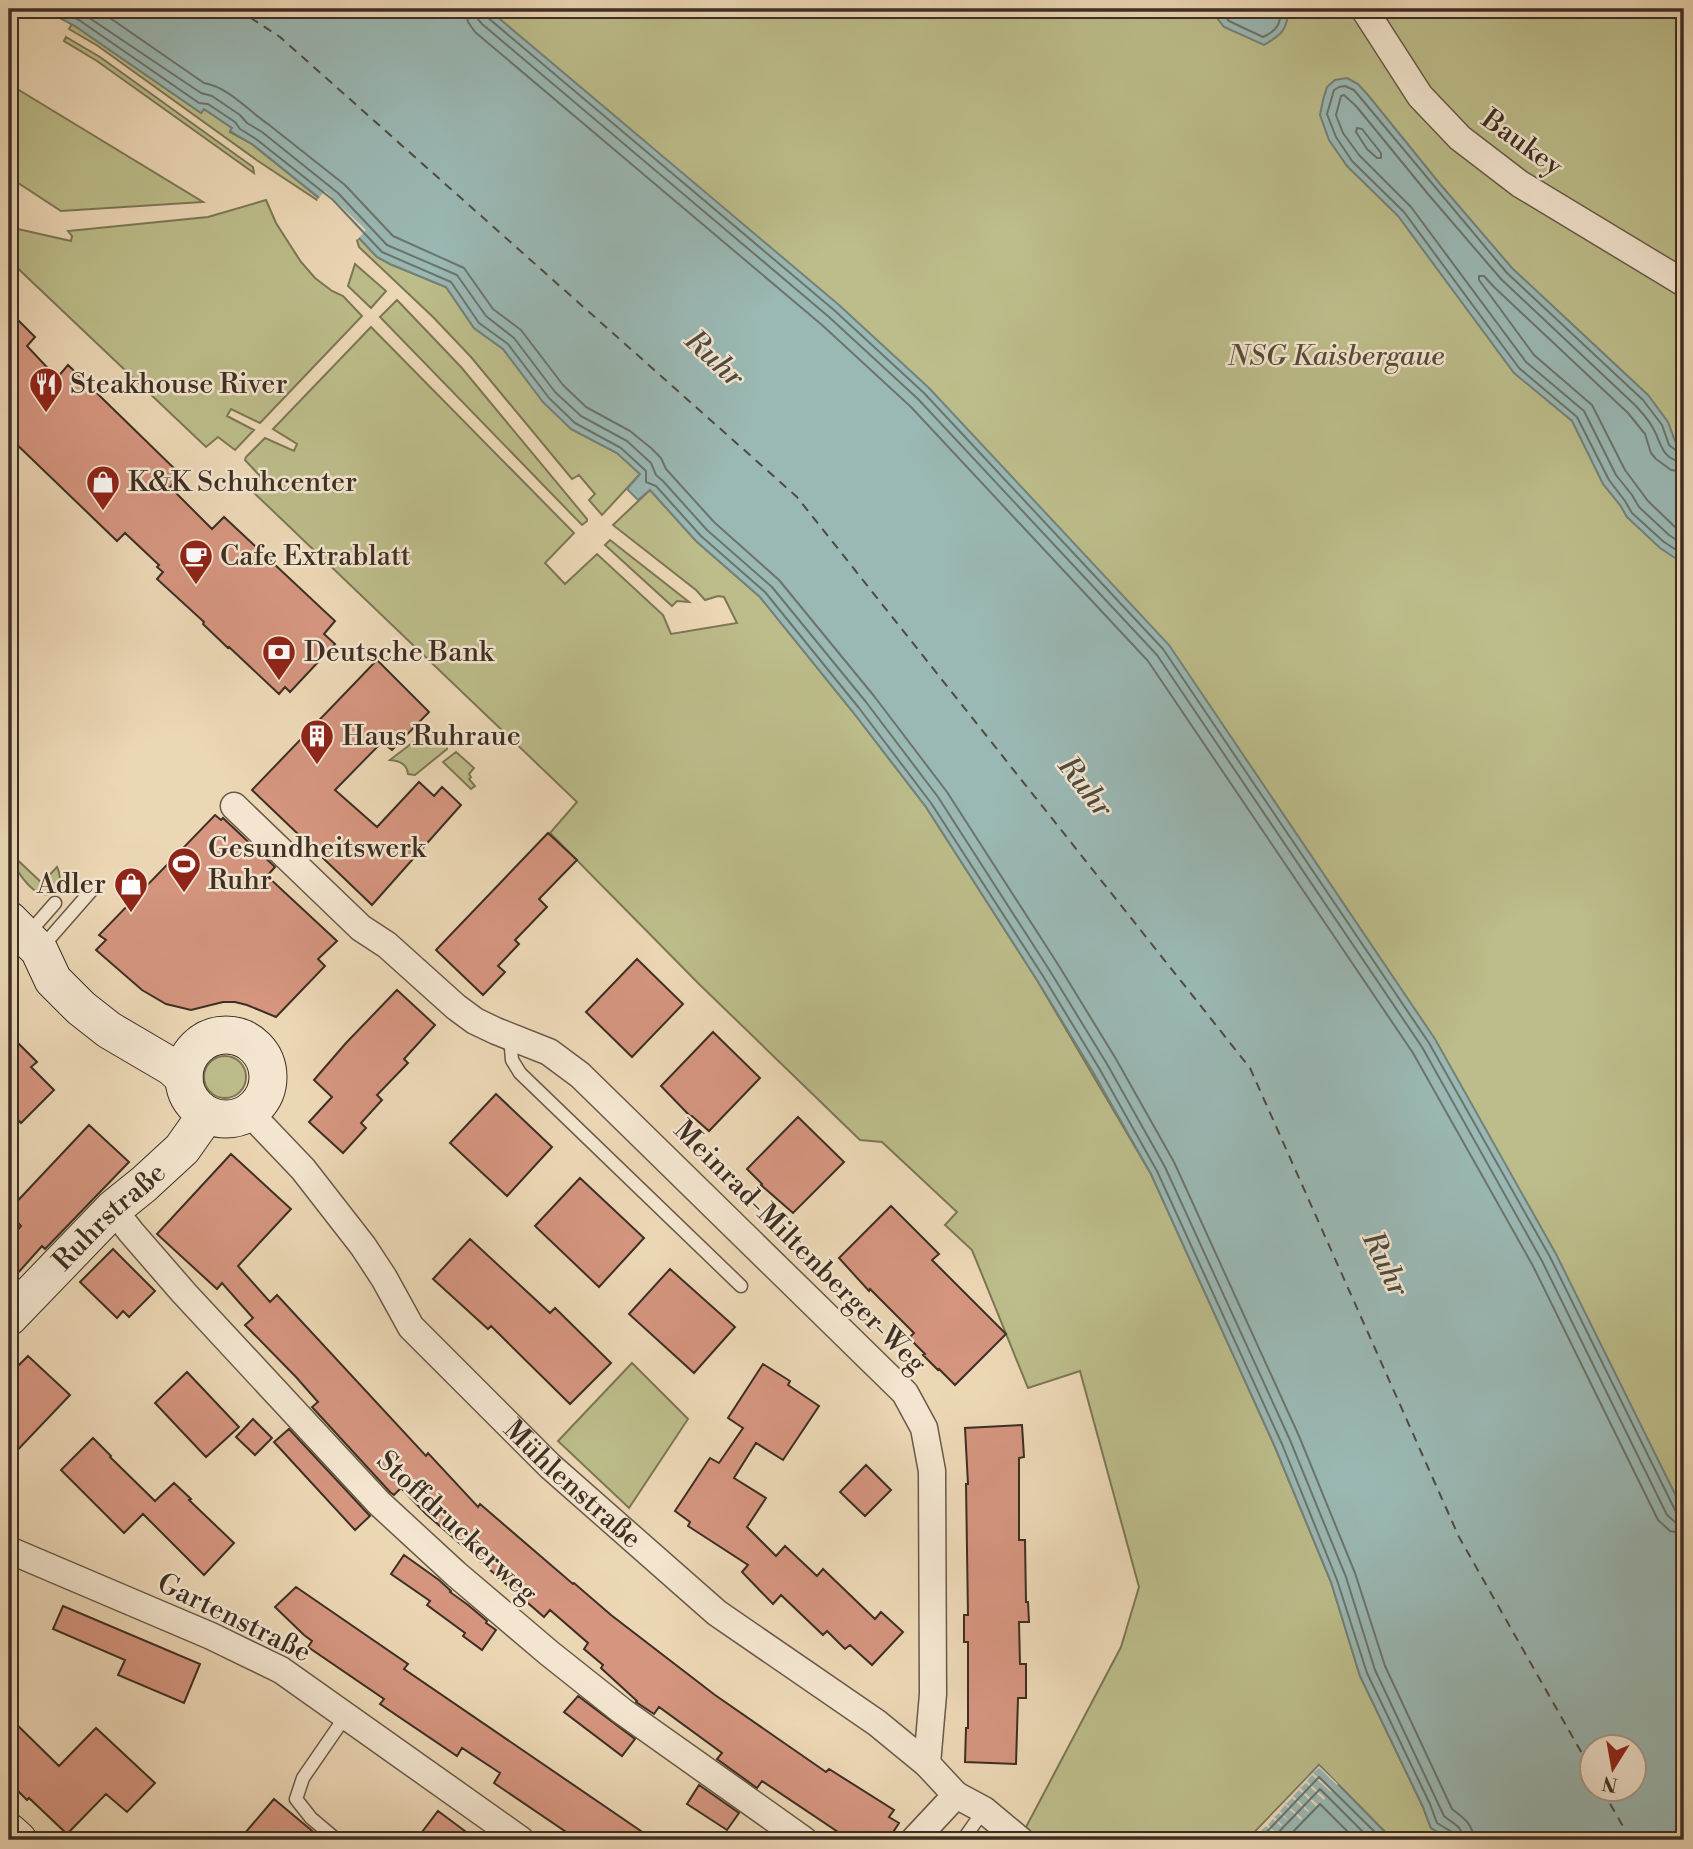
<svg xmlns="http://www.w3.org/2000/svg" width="1693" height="1849" font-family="'Libre Bodoni',serif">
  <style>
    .green { fill: #bcbd8a; stroke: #7c7656; stroke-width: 2 }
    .water { fill: #9ab8b4; stroke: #75817a; stroke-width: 2; fill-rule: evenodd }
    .pier { fill: #ecd7b5 }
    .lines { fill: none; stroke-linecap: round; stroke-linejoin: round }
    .shore { stroke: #6c746c; stroke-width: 2 }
    .ferry { stroke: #504a40; stroke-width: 2; stroke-dasharray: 9 7; stroke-linecap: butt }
    .building { fill: #d5957f; stroke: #3d2f23; stroke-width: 2 }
    .service-casing { stroke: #695948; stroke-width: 15 }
    .minor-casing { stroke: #695948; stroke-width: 29 }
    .secondary-casing { stroke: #3d2f23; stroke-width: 39 }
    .service { stroke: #f3e5cf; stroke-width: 12 }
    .minor { stroke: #f3e5cf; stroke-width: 26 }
    .secondary { stroke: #f3e5cf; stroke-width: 37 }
    .rail { stroke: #3d2f23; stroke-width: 5; stroke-dasharray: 12 12; stroke-linecap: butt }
    .labels { text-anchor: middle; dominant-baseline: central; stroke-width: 5; stroke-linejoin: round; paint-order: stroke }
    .street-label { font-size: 28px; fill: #3d2f23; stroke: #f3e5cf }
    .park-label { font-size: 28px; font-style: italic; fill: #564b38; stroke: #f3e5cf }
    .poi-label { font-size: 28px; fill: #3d2f23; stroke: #f3e5cf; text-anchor: start }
    .water-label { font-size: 30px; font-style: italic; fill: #504a40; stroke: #f3e5cf }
  </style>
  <rect width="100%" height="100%" fill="#ecd7b5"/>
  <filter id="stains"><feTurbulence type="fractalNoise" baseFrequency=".00286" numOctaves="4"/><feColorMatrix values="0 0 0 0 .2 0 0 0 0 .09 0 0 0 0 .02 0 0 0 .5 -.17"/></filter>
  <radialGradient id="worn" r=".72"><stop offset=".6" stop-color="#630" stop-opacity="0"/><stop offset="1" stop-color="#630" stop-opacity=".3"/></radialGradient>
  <path class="green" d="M445 9H1684V1737Z
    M72 24 201 113 204 109 232 128 230 132 252 144 319 198 317 200 258 161 98 46 69 29Z
    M66 37 100 57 253 167 254 173 97 61 64 41Z
    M9 84 203 202 61 211 9 177Z
    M266 200 276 223 301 262 315 278 332 291 343 296 362 316 260 423 231 409 227 416 254 430 235 450 218 437 206 447 9 260V227L71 241 72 236 68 231 208 217Z
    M359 238 377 257 390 264 446 287 474 328 503 349 544 402 571 429 617 453 640 474 602 515 589 500 595 494 579 475 572 479 471 357 433 317 359 247 357 240Z
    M355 264 386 291 371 308 348 286Z
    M397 300 461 367 587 519V521L582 525 380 317Z
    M371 327 574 533 545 563 565 584 597 554 663 615 671 634 737 623 724 597 718 596 705 600 696 590 613 525 650 490 696 541 760 597 853 712 926 807 1037 980 1151 1174 1275 1447 1331 1582 1360 1676 1423 1807 1431 1828 1452 1840H1393L1319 1765 1247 1840H1039L1025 1829 1121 1647 1139 1587 1080 1371 1028 1388 972 1250 945 1225 957 1212 882 1142 860 1140 698 983 550 833 577 802 249 488 260 476 245 460 246 457 265 438 294 451 297 444 273 429Z
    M610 540 689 602 677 601 672 606 605 545Z
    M429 730 447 746V749L415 775 408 774C407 764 400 761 390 760Z
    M456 752 474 768 469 774 471 777 469 779 475 786 471 789 443 762Z
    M9 852 42 883 57 867C65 883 55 901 37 892 25 885 16 868 9 857Z
    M204 1077a21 21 0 1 1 42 0a21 21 0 1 1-42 0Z
    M632 1363 688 1419 629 1508 558 1441Z"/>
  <path class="water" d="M43 9H488L839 305 929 388 1169 645 1435 1039 1556 1254 1677 1498 1684 1515V1840H1452L1431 1828 1423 1807 1360 1676 1331 1582 1275 1447 1151 1174 1093 1072 1037 980 926 807 853 712 760 597 696 541 650 490 638 500 627 489 640 474 617 453 571 429 543 402 503 349 474 328 446 287 390 264 377 257 328 205 252 144 230 131 232 128 204 109 201 113 75 26ZM1592 1748H1634V1790H1592Z
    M1210 9H1288C1288 30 1281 35 1264 45L1224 27Z
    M1347 78 1358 84 1368 95 1440 184 1512 268 1648 395 1668 422 1675 441 1684 448V564L1660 548 1627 517 1620 505 1603 484 1572 421 1514 373 1398 216 1347 166 1329 140 1320 115 1323 100 1327 87 1335 80Z
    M1319 1765 1393 1840 1251 1839Z"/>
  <path class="pier" d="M325 191 366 230 357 240 317 200Z
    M1319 1766 1338 1784 1337 1785 1319 1768 1313 1773 1332 1791 1331 1792 1312 1775 1307 1781 1325 1798 1324 1800 1306 1783 1300 1788 1318 1805 1317 1807 1299 1790 1293 1796 1309 1811 1308 1812 1292 1798 1286 1804 1302 1818 1301 1820 1285 1805 1280 1811 1287 1819V1820L1279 1813 1274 1817 1282 1825 1281 1826 1273 1819 1268 1825 1275 1832 1274 1833 1266 1826 1251 1840 1249 1839Z"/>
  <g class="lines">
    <path class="shore" d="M59 9 79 20 199 103 208 104 235 122 240 129 256 139 333 200 382 252 451 282 479 323 508 344 549 398 575 423 621 448 646 471V482L656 486 701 536 765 592 859 708 931 803 1043 976 1099 1068 1157 1171 1282 1444 1337 1580 1367 1673 1430 1804 1437 1823 1452 1832 1454 1840
      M76 9 201 93 212 96 240 115 247 123 262 132 338 193 387 245 457 275 486 316 514 338 555 392 581 416 627 441 651 463 656 475 663 481 707 530 772 587 866 702 938 797 1050 971 1107 1064 1165 1167 1290 1440 1346 1577 1375 1670 1444 1816C1453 1824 1463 1826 1463 1840
      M97 9 204 83C230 88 247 110 268 124L345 185 393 236 464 268 493 309 521 330 563 385 586 407 630 431 651 448 661 458 666 469 714 522 779 580 874 696 947 792 1059 966 1116 1059 1174 1162 1299 1436 1355 1573 1385 1666 1452 1809C1464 1818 1473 1824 1474 1840
      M465 9 468 22 475 32 822 325 911 407 1148 661 1413 1053 1533 1266 1658 1520 1670 1531 1684 1534
      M476 9 477 18 482 24 829 317 918 399 1157 655 1422 1047 1542 1261 1667 1515 1675 1522 1684 1523
      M484 9 487 17 834 310 924 393 1163 649 1429 1043 1550 1257 1675 1510 1679 1514H1684
      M1219 9 1229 21 1263 37C1277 31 1281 23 1281 9
      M1357 128 1362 129 1381 153V158H1377L1367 149 1356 132Z
      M1684 453 1678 452 1669 445 1662 425 1643 400 1507 273 1354 90 1345 86 1339 87 1334 90 1327 114 1336 137 1352 161 1404 212 1519 368 1577 417 1609 480 1625 501 1632 513 1664 542 1684 555
      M1684 462C1662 460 1662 445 1654 430 1650 421 1642 413 1636 406L1501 279 1428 194 1356 106 1344 95 1341 96 1336 115 1343 133 1359 155 1411 207 1526 362 1584 411 1616 475 1632 495 1639 507 1669 535 1684 545
      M1684 472 1671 470 1656 459 1651 453 1645 434 1628 413 1494 287 1484 276H1479V280L1534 355 1592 405 1625 470 1648 501 1675 527 1684 532
      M1259 1840 1319 1777 1383 1840
      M1271 1840 1320 1789 1371 1840
      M1285 1840 1320 1804 1356 1840"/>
    <path class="ferry" d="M237 9 280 37 797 497 1250 1068 1459 1537 1592 1771
      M1602 1790 1631 1840"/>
  </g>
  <path class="building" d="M9 311 35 337 27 346 57 378 68 365 181 475 170 487 212 529 224 517 335 621 324 634 335 644 290 692 285 687 279 694 229 647 228 648 203 624 204 622 157 579 163 572 157 567 159 565 125 533 117 541 9 437Z
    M377 660 429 712 392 750 382 742 335 790 377 827 419 782 434 796 442 787 461 805 372 905 252 790Z
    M215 815 221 820 223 818 275 867 267 876 337 941 318 959 325 966 276 1017 247 1005 235 1002H223L191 1010 166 1004 142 990 96 950 106 940 99 935Z
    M548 833 577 860 539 899 547 907 515 940 519 944 498 966 505 972 483 995 436 950Z
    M637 959 683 1004 632 1057 586 1012Z
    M397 990 435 1025 404 1059 408 1063 377 1095 382 1100 361 1123 366 1128 343 1153 309 1122 332 1097 314 1080 346 1043Z
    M713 1032 760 1078 709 1131 692 1116 691 1117 661 1086Z
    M9 1034 37 1062 31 1067 54 1090 21 1123 9 1111Z
    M496 1094 552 1147 507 1196 450 1143Z
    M798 1117 844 1162 793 1213 761 1185 762 1184 747 1169Z
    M89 1125 129 1162 45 1249 42 1246 9 1283V1240L21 1226 9 1213V1210Z
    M231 1154 291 1209 238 1266 270 1302 277 1295 426 1456 428 1453 478 1507 480 1504 573 1584 574 1583 611 1615 715 1695 826 1772 829 1769 894 1810 889 1817 899 1823 888 1840H850L762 1781 757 1788 717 1759 722 1753 659 1707 654 1714 636 1702 637 1701 601 1668 603 1665 584 1649 588 1643 550 1610 544 1617 426 1514 401 1488 394 1495 390 1492 312 1407 318 1402 296 1377 245 1325 253 1318 222 1283 217 1289 157 1234Z
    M580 1178 644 1238 599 1287 535 1226Z
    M891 1206 939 1254 932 1260 1006 1334 955 1385 939 1369 938 1370 923 1355 925 1354 909 1338 914 1333 870 1289 869 1291 839 1258Z
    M470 1239 550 1313 555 1308 611 1363 570 1404 491 1326 488 1329 433 1279Z
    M113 1249 155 1291 129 1317 123 1311 117 1318 80 1282Z
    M670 1269 735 1327 694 1373 629 1314Z
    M28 1356 70 1395 9 1459V1375Z
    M763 1364 790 1381 788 1385 819 1406 783 1460 756 1443 734 1478 766 1498 747 1527 776 1556 785 1546 817 1576 823 1569 875 1619 881 1612 903 1632 872 1665 850 1645 845 1649 827 1631 823 1635 781 1595 773 1604 742 1572 748 1565 688 1526 690 1522 675 1511 710 1458 719 1463 743 1428 728 1418Z
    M187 1372 239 1427 206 1457 155 1403Z
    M253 1419 272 1438 255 1455 236 1437Z
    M1022 1425 1024 1457 1019 1458V1540H1025L1026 1602H1028L1029 1622H1019L1020 1664H1026V1698H1018L1016 1764 965 1762 966 1728H968V1642H964V1615H968L966 1484H968L965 1428Z
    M289 1429 370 1516 355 1530 274 1442Z
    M93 1438 111 1456 110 1457 155 1501 174 1483 191 1499 189 1500 234 1543 204 1575 143 1514 124 1533 61 1470Z
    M866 1465 891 1490 865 1516 840 1492Z
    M404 1555 439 1580 451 1591 450 1592 468 1605 487 1621 486 1623 496 1630 482 1650 463 1636 465 1633 427 1605 430 1601 391 1574Z
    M296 1587 408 1664 404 1669 654 1840H578L494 1783 500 1773 462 1748 457 1756 380 1704 384 1699 308 1647 312 1641 304 1635 275 1607Z
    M63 1606 200 1664 184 1703 118 1675 125 1660 53 1629Z
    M578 1696 635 1739 622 1756 564 1712Z
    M9 1717 59 1766 96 1728 155 1783 127 1812 106 1794 67 1834 29 1798 27 1800 9 1782Z
    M699 1785 739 1813 727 1830 687 1804Z
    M274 1799 323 1840H239Z
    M438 1811 477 1840H416Z"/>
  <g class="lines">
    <g class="service-casing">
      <path id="service" d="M28 934 55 903
        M42 947 91 891
        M510 1037 512 1060 520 1073 741 1286
        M965 1837 984 1810
        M337 1840 311 1818 296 1799 303 1778 345 1717"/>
    </g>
    <g class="minor-casing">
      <g id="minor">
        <path d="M1364 9 1420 96 1460 138 1520 184 1684 283"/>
        <path d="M234 806 361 928 387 945 456 1007 475 1021 496 1031 549 1052 580 1075 905 1393 924 1428 932 1471 933 1694 927 1764"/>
        <path id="s1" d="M252 1112 261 1125 303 1169 363 1246 384 1278 411 1327 550 1466 717 1613 877 1723 927 1764 956 1795"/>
        <path d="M113 1209 131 1232 184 1293 379 1503 456 1574 549 1653 622 1711 804 1840"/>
        <path d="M9 1550 211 1636 281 1670 521 1840"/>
        <path d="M914 1840 956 1795 984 1810 1020 1840"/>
      </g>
    </g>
    <g class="secondary-casing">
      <g id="secondary">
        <path d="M9 920 39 950 53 980 81 1008 109 1030 172 1067 184 1078"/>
        <circle cx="226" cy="1077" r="42"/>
        <path id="s2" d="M9 1317 113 1209 144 1184 182 1149 206 1115"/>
        <path d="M9 1832 18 1840"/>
      </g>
    </g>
    <use href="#service" class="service"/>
    <use href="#minor" class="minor"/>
    <use href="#secondary" class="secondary"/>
    <path class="rail" d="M1672 9 1684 23"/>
  </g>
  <defs>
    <g id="restaurant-pin" transform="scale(1.75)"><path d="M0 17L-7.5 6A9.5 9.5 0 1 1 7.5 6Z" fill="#8f2418" stroke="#f3e5cf"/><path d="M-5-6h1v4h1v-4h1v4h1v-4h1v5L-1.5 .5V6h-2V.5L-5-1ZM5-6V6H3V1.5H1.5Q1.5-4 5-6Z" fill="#fff"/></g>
    <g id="shop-pin" transform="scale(1.75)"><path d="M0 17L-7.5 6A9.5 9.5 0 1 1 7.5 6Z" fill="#8f2418" stroke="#f3e5cf"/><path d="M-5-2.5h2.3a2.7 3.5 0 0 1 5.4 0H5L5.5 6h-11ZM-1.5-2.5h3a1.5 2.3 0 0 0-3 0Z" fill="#fff"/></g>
    <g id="cafe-pin" transform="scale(1.75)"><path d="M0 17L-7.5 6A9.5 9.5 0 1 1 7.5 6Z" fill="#8f2418" stroke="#f3e5cf"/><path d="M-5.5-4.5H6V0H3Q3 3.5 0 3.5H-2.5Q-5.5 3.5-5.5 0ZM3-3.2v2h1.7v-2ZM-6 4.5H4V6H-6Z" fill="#fff"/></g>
    <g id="bank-pin" transform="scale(1.75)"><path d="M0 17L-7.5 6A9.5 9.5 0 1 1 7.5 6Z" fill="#8f2418" stroke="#f3e5cf"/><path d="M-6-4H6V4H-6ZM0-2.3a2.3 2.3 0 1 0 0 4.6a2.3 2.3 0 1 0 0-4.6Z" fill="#fff"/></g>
    <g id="building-pin" transform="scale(1.75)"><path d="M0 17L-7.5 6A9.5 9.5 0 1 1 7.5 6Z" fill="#8f2418" stroke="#f3e5cf"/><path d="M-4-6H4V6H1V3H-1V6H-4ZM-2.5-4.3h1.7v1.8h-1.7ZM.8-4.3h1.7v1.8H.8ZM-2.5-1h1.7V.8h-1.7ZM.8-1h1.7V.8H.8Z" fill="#fff"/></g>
    <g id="stadium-pin" transform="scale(1.75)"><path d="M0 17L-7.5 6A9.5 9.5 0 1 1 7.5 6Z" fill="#8f2418" stroke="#f3e5cf"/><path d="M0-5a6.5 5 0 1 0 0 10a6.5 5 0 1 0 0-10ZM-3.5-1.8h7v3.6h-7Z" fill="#fff"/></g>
  </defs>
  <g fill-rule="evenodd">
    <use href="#restaurant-pin" x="46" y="384"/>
    <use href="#shop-pin" x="103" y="482"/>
    <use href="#cafe-pin" x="196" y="556"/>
    <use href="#bank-pin" x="279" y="652"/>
    <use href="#building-pin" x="317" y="736"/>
    <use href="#stadium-pin" x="184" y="864"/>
    <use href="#shop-pin" x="131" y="884"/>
  </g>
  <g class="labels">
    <g class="street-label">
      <text transform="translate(1522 143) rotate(36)">Baukey</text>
      <text stroke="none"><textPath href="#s2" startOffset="142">Ruhrstraße</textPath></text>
      <text transform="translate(800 1247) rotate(45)">Meinrad-Miltenberger-Weg</text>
      <text stroke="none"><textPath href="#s1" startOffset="494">Mühlenstraße</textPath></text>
      <text transform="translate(457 1527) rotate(43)">Stoffdruckerweg</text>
      <text transform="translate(234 1618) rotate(26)">Gartenstraße</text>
    </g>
    <g class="park-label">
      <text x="1336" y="356">NSG Kaisbergaue</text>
    </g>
    <g class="poi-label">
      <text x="70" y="384">Steakhouse River</text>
      <text x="128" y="482">K&amp;K Schuhcenter</text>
      <text x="220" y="556">Cafe Extrablatt</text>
      <text x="304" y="652">Deutsche Bank</text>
      <text x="342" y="736">Haus Ruhraue</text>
      <text x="208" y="848">Gesundheitswerk<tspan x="208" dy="32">Ruhr</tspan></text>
      <text x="106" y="884" text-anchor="end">Adler</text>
    </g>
    <g class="water-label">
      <text transform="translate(714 359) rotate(43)">Ruhr</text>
      <text transform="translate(1085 787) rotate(52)">Ruhr</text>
      <text transform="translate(1385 1264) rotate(64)">Ruhr</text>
    </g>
  </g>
  <rect width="1693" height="1849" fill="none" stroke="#ecd7b5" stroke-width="35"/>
  <rect x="10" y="10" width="1672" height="1828" fill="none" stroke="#3d2f23" stroke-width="3.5"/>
  <rect x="18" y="18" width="1658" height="1814" fill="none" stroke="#3d2f23" stroke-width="2"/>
  <g transform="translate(1613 1768) rotate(191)"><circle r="33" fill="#f3e5cf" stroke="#aa9c8a" stroke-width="2"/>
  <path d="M0-5L12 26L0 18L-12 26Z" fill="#8f2418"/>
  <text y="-10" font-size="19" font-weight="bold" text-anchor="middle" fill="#3d2f23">N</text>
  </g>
  <rect width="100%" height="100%" filter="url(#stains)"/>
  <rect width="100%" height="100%" fill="url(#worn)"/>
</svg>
